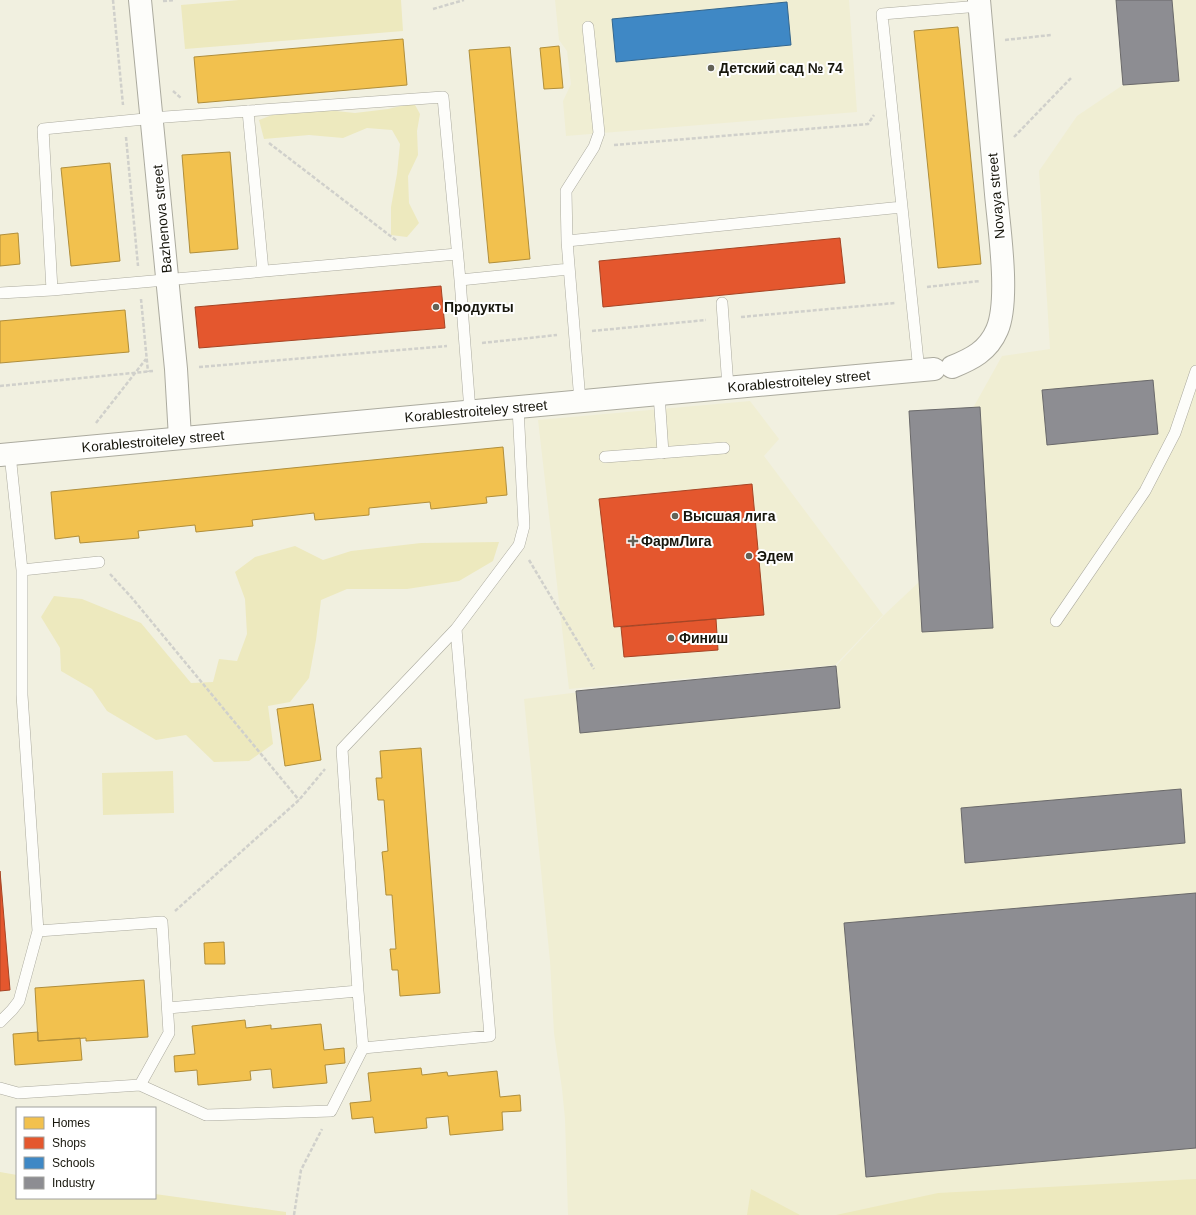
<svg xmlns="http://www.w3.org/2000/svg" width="1196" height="1215" font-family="Arial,sans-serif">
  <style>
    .built { fill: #f0eed3 }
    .green { fill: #ede9be }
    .homes { fill: #f2c14e; stroke: #b08e3a }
    .shops { fill: #e4572e; stroke: #a64424 }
    .schools { fill: #3f88c5; stroke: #33668e }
    .industry { fill: #8d8d92; stroke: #6a696a }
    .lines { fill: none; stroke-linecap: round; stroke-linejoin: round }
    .lane-casing { stroke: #abaa9e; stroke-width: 12 }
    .street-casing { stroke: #abaa9e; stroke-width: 24 }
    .secondary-casing { stroke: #abaa9e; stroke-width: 24 }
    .path { stroke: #d0d0cb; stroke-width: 2.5; stroke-dasharray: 4 2; stroke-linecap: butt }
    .lane { stroke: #fdfdfa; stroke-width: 11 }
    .street { stroke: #fdfdfa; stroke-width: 22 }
    .secondary { stroke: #fdfdfa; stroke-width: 22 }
    .poi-dot { fill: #636256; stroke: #fff; stroke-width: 1.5 }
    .labels { text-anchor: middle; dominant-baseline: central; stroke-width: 4; stroke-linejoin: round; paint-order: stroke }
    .poi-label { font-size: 14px; font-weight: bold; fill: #17160c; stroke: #fff; text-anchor: start }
    .street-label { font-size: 14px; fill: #17160c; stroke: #fff }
  </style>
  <rect width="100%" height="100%" fill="#f1f0e0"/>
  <path class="built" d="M555 0H849L857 112 566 136 563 101 571 84 567 51 559 40Z
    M1116 0H1196V1215H568L565 1119 562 1089 554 1033 550 961 524 699 620 687 836 666 884 615 919 582 973 408 1002 356 1050 349 1039 171 1077 116 1123 85Z
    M750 401 779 439 764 456 883 615 835 665 569 689 538 420Z"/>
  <path class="green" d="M239 0H401L403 31 185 49 181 5Z
    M414 103 420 114 417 131 418 155 408 176 409 203 419 223 407 237 391 235V207L397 174 400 144 392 130 367 128 343 138 309 135 264 139 259 120 275 114 326 110 355 113 388 109Z
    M499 542 493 561 459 581 407 589H347L321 600 316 640 309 678 290 702 268 706 273 744 249 761 214 762 186 735 156 740 107 711 92 689 61 671 60 648 41 617 54 596 82 599 141 623 191 683 213 682 219 659 237 661 247 634 245 599 235 572 255 557 295 546 323 560 351 551 421 543Z
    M173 771 174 813 103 815 102 773Z
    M0 1172 17 1175V1198H155V1194L286 1212V1215H0Z
    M1196 1179V1215H836L938 1193Z
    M751 1189 800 1215H747Z"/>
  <path class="homes" d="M958 27 981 264 938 268 914 31Z
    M403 39 407 85 198 103 194 57Z
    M559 46 563 88 544 89 540 48Z
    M510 47 530 259 489 263 469 50Z
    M230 152 238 249 190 253 182 155Z
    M110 163 120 261 71 266 61 168Z
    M18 233 20 264 0 266V235Z
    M125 310 129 352 0 363V321Z
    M503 447 507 495 486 497 487 503 431 509 430 502 369 508V515L315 520 314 513 252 520 253 526 196 532 195 525 138 531 139 538 80 543 79 536 55 539 51 492Z
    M313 704 321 760 285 766 277 709Z
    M421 748 440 993 400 996 398 970H392L391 959 390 949H396L392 895H386L384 871 382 852 388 851 384 800H378L376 778H382L380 751Z
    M224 942 225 964H205L204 943Z
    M144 980 148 1037 86 1041V1038L38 1041 35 988Z
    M245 1020 246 1028 271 1025V1029L321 1024 324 1050 344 1048 345 1063 325 1065 327 1083 273 1088 271 1069 250 1071 251 1080 198 1085 197 1070 175 1072 174 1056 195 1054 192 1026Z
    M38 1032V1041L80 1038 82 1060 15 1065 13 1034Z
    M421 1068 422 1075 447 1072 448 1076 497 1071 500 1097 520 1095 521 1111 502 1112 503 1130 450 1135 448 1116 426 1118 427 1128 375 1133 373 1117 352 1119 350 1103 371 1101 368 1073Z"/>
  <path class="shops" d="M840 238 845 283 603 307 599 261Z
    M441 286 445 328 199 348 195 307Z
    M752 484 764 615 614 627 599 499Z
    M716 619 718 650 624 657 621 627Z
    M0 871 10 990 0 991Z"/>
  <path class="schools" d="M787 2 791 45 616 62 612 19Z"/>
  <path class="industry" d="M1116 0H1172L1179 81 1123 85Z
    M1153 380 1158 434 1047 445 1042 390Z
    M980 407 993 628 922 632 909 411Z
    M836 666 840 708 580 733 576 691Z
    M1181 789 1185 843 965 863 961 808Z
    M1196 893V1148L866 1177 844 923Z"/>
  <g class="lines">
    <g class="lane-casing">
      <path id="lane" d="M248 111 263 271
        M567 241 566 191 594 147 599 133 588 27
        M460 280 569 269
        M52 290 43 129 165 117 443 97 460 280 470 411
        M0 293 52 290 457 254
        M722 303 728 387
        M919 371 882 14 980 6
        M659 394 663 453
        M580 401 567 241 902 207
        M605 457 724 448
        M22 570 99 562
        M1056 621 1145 491 1175 433 1196 371
        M38 931 162 922 169 1033 140 1085
        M168 1008 358 991
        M0 1022 12 1010 19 1001 38 931 22 695V570L10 454
        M363 1048 490 1036 456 629
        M0 1088 18 1093 140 1085 206 1115 331 1111 363 1048 358 991 342 749 456 629 519 545 524 526 518 407"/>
    </g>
    <g class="street-casing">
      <path id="street" d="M140 0 176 369 180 438"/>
    </g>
    <g class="secondary-casing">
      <path id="secondary" d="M952 367C972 359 988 351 997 330 1010 300 999 228 996 194 990 129 985 65 979 0
        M0 455 659 394 934 369"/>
    </g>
    <path class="path" d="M113 0 123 105
      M163 1 175 0
      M433 9 464 0
      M1005 40 1051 35
      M173 91 181 98
      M126 137 138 266
      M1014 137 1072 77
      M269 143 397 241
      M614 145 868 124 874 115
      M927 287 980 281
      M141 299 148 372
      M741 317 895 303
      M592 331 706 320
      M482 343 557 335
      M199 367 447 346
      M0 386 153 371
      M96 423 146 359
      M529 560 594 669
      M110 574 132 598 299 800
      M175 911 299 800 325 769
      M294 1215 301 1170 322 1129"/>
    <use href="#lane" class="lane"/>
    <use href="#street" class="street"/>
    <use href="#secondary" class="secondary"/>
  </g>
  <g class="poi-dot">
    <circle cx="711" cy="68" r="4"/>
    <circle cx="436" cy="307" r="4"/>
    <circle cx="675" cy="516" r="4"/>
    <path d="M631 535h4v4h4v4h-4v4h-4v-4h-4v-4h4z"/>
    <circle cx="749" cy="556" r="4"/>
    <circle cx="671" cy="638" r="4"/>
  </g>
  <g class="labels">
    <g class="poi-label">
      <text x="719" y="68">Детский сад № 74</text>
      <text x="444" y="307">Продукты</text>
      <text x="683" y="516">Высшая лига</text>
      <text x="641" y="541">ФармЛига</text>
      <text x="757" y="556">Эдем</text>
      <text x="679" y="638">Финиш</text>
    </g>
    <g class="street-label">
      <text transform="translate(996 196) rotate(-95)">Novaya street</text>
      <text transform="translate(162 219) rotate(-95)">Bazhenova street</text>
      <text transform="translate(799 381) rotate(-5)">Korablestroiteley street</text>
      <text transform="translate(476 411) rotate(-5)">Korablestroiteley street</text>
      <text transform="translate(153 441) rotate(-5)">Korablestroiteley street</text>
    </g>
  </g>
  <rect x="16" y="1107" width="140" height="92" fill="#ffffff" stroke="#a2a29e"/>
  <rect x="24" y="1117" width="20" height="12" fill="#f2c14e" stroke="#a2a29e"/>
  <text x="52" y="1127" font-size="12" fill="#17160c">Homes</text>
  <rect x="24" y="1137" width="20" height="12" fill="#e4572e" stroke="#a2a29e"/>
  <text x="52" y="1147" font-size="12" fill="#17160c">Shops</text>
  <rect x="24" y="1157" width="20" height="12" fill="#3f88c5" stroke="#a2a29e"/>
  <text x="52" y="1167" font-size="12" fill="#17160c">Schools</text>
  <rect x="24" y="1177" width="20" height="12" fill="#8d8d92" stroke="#a2a29e"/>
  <text x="52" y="1187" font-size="12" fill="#17160c">Industry</text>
</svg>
